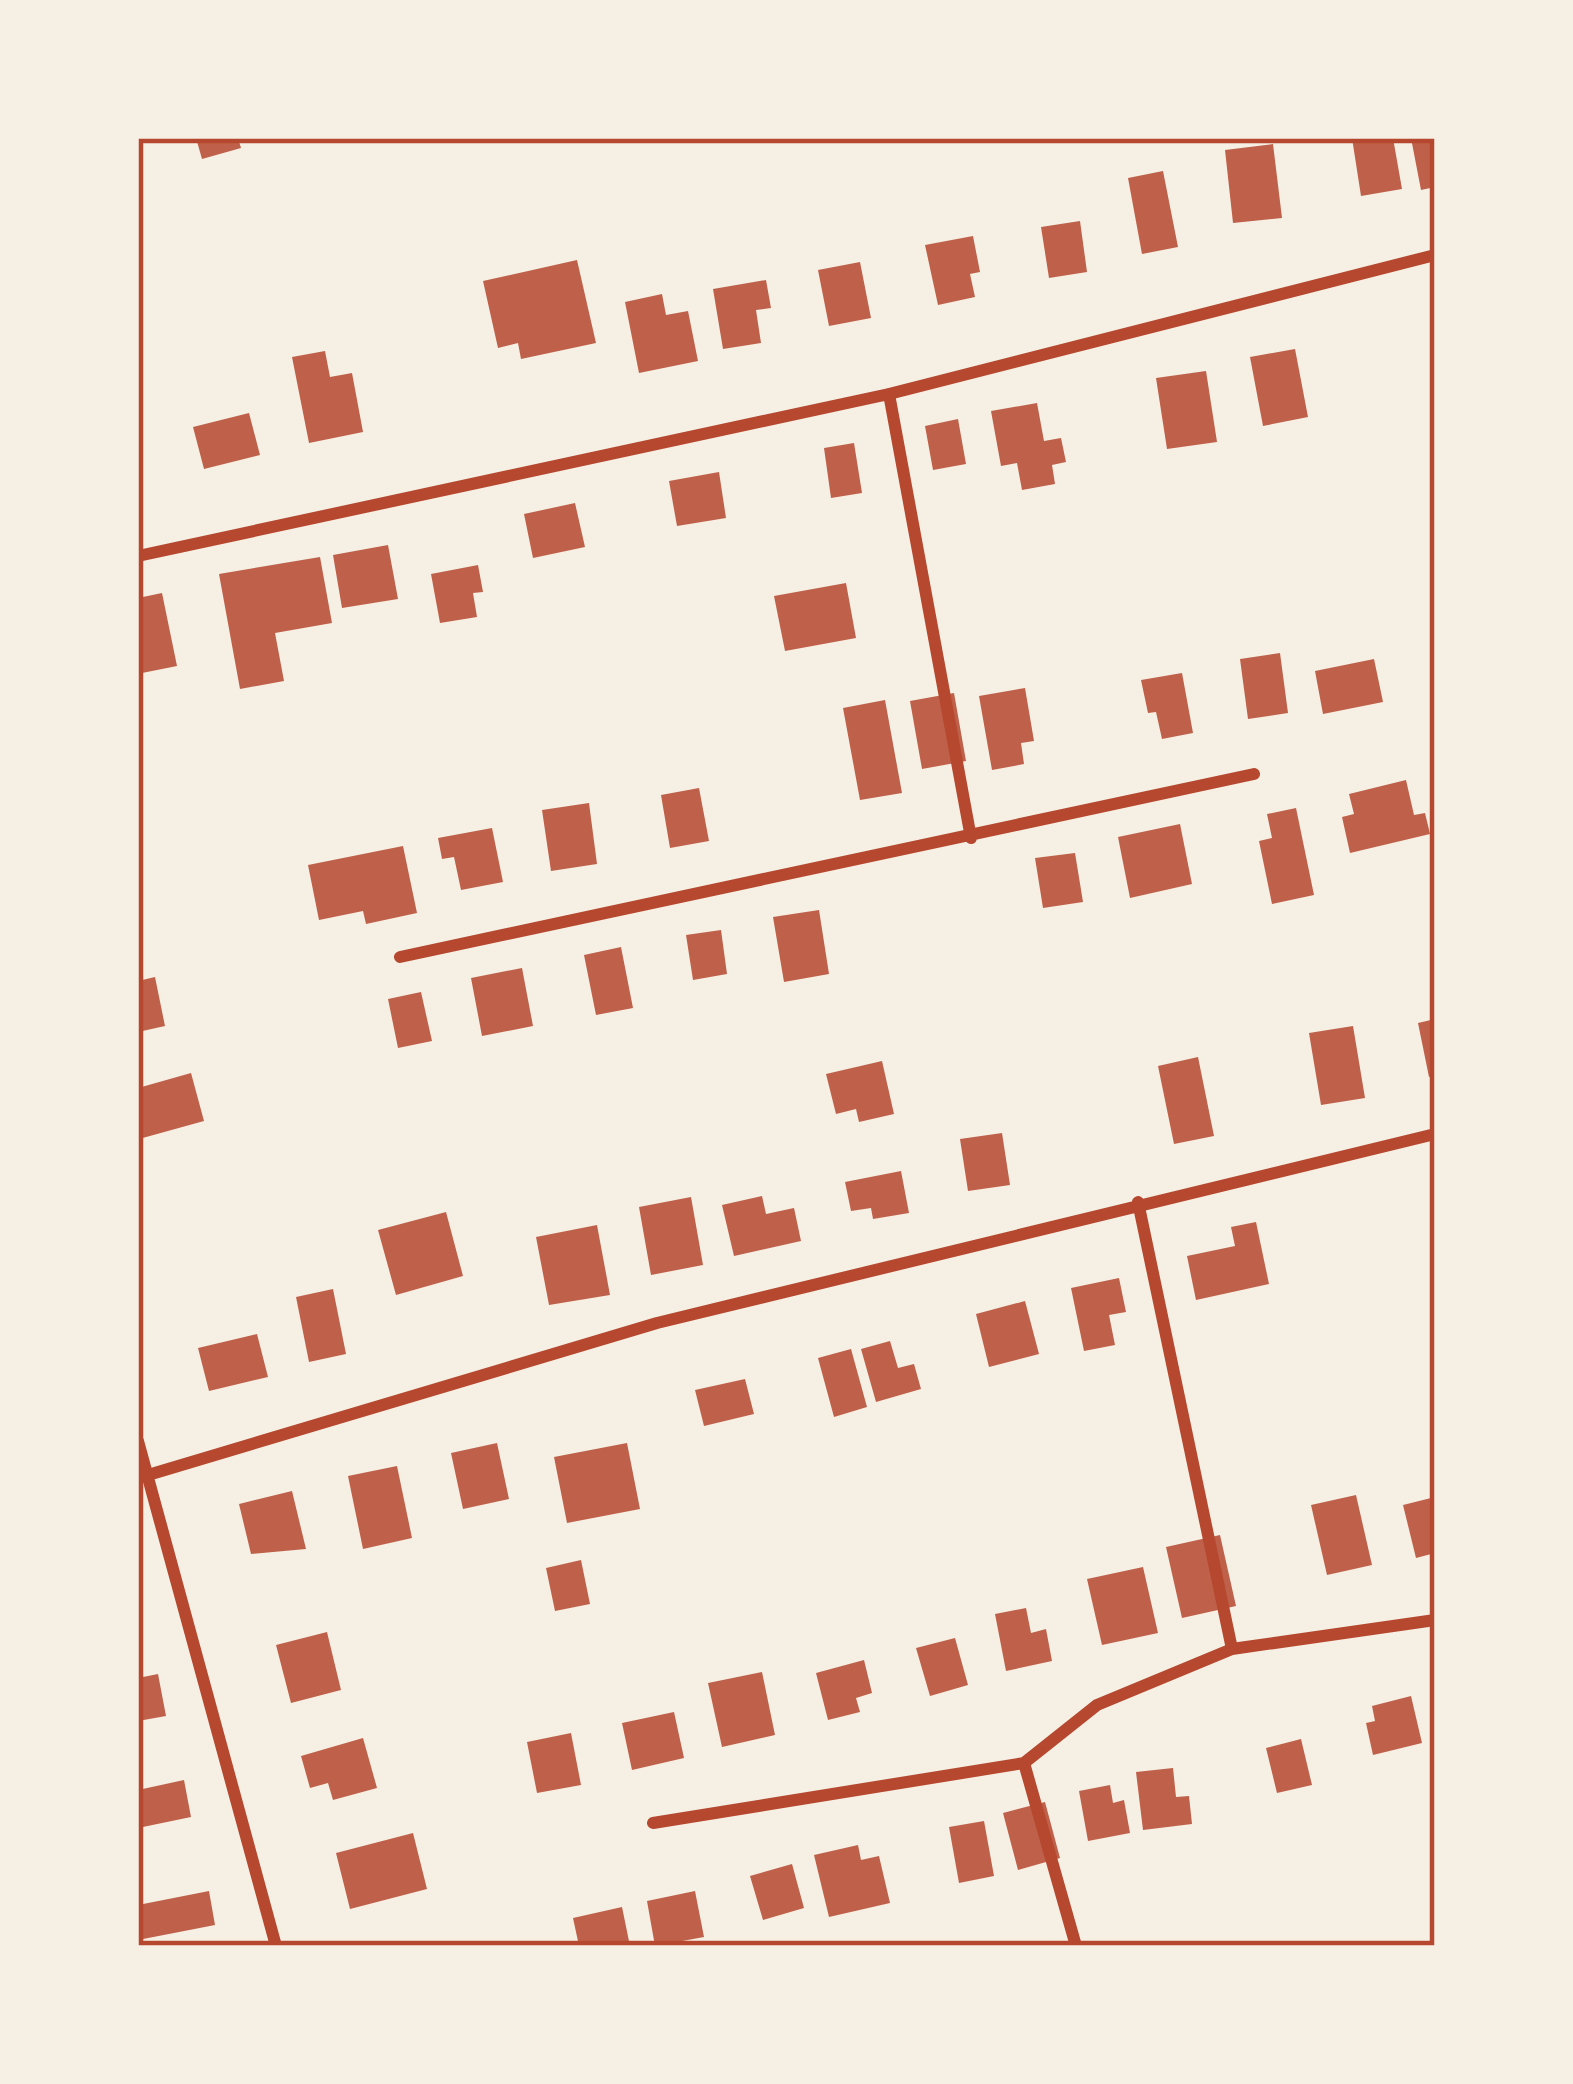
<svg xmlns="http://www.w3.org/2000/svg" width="1573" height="2084" font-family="'DejaVu Sans',sans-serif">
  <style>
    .building { fill: #bf614a }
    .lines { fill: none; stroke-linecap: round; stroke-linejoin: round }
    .minor { stroke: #b5482f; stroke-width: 12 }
    .neatline { fill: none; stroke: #b5482f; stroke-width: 4.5 }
  </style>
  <rect width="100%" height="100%" fill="#f6efe4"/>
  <path class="building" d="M196 138H238L241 148 202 159Z
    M1352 138H1393L1402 189 1361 196Z
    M1411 138H1435V187L1421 190Z
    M1273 144 1282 218 1233 223 1225 150Z
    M1163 171 1178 247 1142 254 1128 178Z
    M1080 221 1087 272 1049 278 1041 227Z
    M973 236 980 272 970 274 975 297 938 305 925 245Z
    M577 260 596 343 521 359 518 343 498 348 483 281Z
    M860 262 871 318 829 326 818 270Z
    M766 280 771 308 756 310 761 343 723 349 713 289Z
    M662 294 666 315 688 311 698 361 639 373 625 302Z
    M1295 349 1308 417 1263 426 1250 357Z
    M325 351 330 377 352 373 363 432 309 443 292 357Z
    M1206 371 1217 442 1167 449 1156 378Z
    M1037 403 1044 441 1061 438 1066 462 1052 465 1055 484 1022 490 1017 463 1001 466 991 411Z
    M249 413 260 455 204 469 193 427Z
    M958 419 966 464 933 470 925 426Z
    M854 443 862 493 831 498 824 448Z
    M719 472 726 518 677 526 669 481Z
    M575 503 585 547 533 558 524 514Z
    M388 545 398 599 342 608 333 555Z
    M320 557 332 623 275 633 284 681 240 689 219 574Z
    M478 565 483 592 473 593 477 617 440 623 431 574Z
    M846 583 856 638 785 651 774 596Z
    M162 593 177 666 142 673 138 598Z
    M1280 653 1288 713 1248 719 1240 659Z
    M1374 659 1383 702 1323 714 1315 671Z
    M1182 673 1193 733 1162 739 1156 712 1148 713 1141 680Z
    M1025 688 1034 741 1021 743 1024 764 992 770 979 696Z
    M954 693 966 761 922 769 910 701Z
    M885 700 902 793 860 800 843 708Z
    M1406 780 1414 815 1425 813 1430 834 1350 853 1342 817 1354 814 1349 794Z
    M699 788 709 841 670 848 661 795Z
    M589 803 597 864 551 871 542 810Z
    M1296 808 1314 895 1272 904 1259 841 1272 838 1267 814Z
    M1180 824 1192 884 1130 898 1118 837Z
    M492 828 503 882 461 890 454 857 442 859 438 838Z
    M403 846 417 913 366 924 363 911 319 920 308 865Z
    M1075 853 1083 902 1043 908 1035 858Z
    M819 910 829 974 784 982 773 917Z
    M721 930 727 974 693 980 686 935Z
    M621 947 633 1008 596 1015 584 955Z
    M522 968 533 1026 482 1036 471 978Z
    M155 977 165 1026 138 1032V981Z
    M421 992 432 1041 398 1048 388 999Z
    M1435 1019V1076L1429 1077 1418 1023Z
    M1353 1026 1365 1098 1321 1105 1309 1033Z
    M1198 1057 1214 1136 1174 1144 1158 1066Z
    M882 1061 894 1114 859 1122 856 1109 836 1114 826 1074Z
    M191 1073 204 1121 139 1139 138 1088Z
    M1002 1133 1010 1185 968 1191 960 1139Z
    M901 1171 909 1213 873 1219 871 1208 851 1211 845 1182Z
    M762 1196 766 1214 794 1208 801 1241 734 1256 722 1205Z
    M691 1197 703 1265 651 1275 639 1207Z
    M446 1212 463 1276 396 1295 378 1230Z
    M1256 1222 1269 1284 1196 1300 1187 1256 1235 1246 1231 1227Z
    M597 1225 610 1295 549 1305 536 1237Z
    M1119 1278 1126 1312 1109 1315 1115 1345 1084 1351 1071 1288Z
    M333 1289 346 1354 309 1362 296 1297Z
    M1025 1301 1039 1354 989 1367 976 1314Z
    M257 1334 268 1377 209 1391 198 1348Z
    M890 1341 898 1368 914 1364 921 1389 876 1402 861 1349Z
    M851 1349 867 1407 834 1417 818 1358Z
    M745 1379 754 1414 704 1426 695 1390Z
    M497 1443 509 1499 463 1509 451 1453Z
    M627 1443 640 1509 567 1523 554 1457Z
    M397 1466 412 1538 363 1549 348 1476Z
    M292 1491 306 1549 251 1554 239 1504Z
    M1356 1495 1372 1565 1327 1575 1311 1505Z
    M1435 1497V1553L1416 1558 1403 1505Z
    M1220 1535 1236 1606 1182 1618 1166 1547Z
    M581 1560 590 1604 555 1611 546 1568Z
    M1143 1567 1158 1633 1102 1645 1087 1579Z
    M1026 1608 1031 1633 1046 1629 1052 1661 1006 1671 995 1614Z
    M327 1632 341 1690 291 1703 276 1645Z
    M955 1638 968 1685 930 1696 916 1648Z
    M864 1660 872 1693 856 1698 860 1712 828 1720 816 1673Z
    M762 1672 775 1735 722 1747 708 1683Z
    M158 1674 166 1716 138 1721V1678Z
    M1411 1696 1422 1743 1373 1755 1366 1723 1375 1721 1372 1706Z
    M674 1712 684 1758 632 1770 622 1723Z
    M571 1733 581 1785 537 1793 527 1742Z
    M363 1738 377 1788 333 1800 328 1783 310 1788 301 1756Z
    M1301 1739 1312 1785 1277 1793 1266 1748Z
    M1173 1768 1176 1797 1189 1796 1192 1824 1143 1830 1136 1772Z
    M184 1780 191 1817 138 1828V1790Z
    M1110 1785 1113 1803 1124 1800 1130 1833 1088 1841 1079 1791Z
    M1045 1802 1060 1858 1018 1870 1003 1813Z
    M984 1821 994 1876 959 1883 949 1827Z
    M413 1833 427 1889 350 1909 336 1853Z
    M858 1845 861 1860 879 1856 890 1903 829 1917 814 1855Z
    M792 1864 804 1908 763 1920 750 1876Z
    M209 1891 215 1925 138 1940V1905Z
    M695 1891 704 1937 655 1946 647 1901Z
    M622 1907 630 1946H579L573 1918Z"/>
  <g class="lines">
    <path class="minor" d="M889 394 971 838
      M138 556 889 394 1435 255
      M400 957 1254 774
      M1138 1202 1232 1649
      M138 1441 276 1946
      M138 1478 657 1323 1435 1134
      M1024 1763 1076 1946
      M653 1823 1024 1763 1097 1705 1232 1649 1435 1620"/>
  </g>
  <rect width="1573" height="2084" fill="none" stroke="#f6efe4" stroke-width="282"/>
  <rect x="141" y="141" width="1291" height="1802" class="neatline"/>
</svg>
